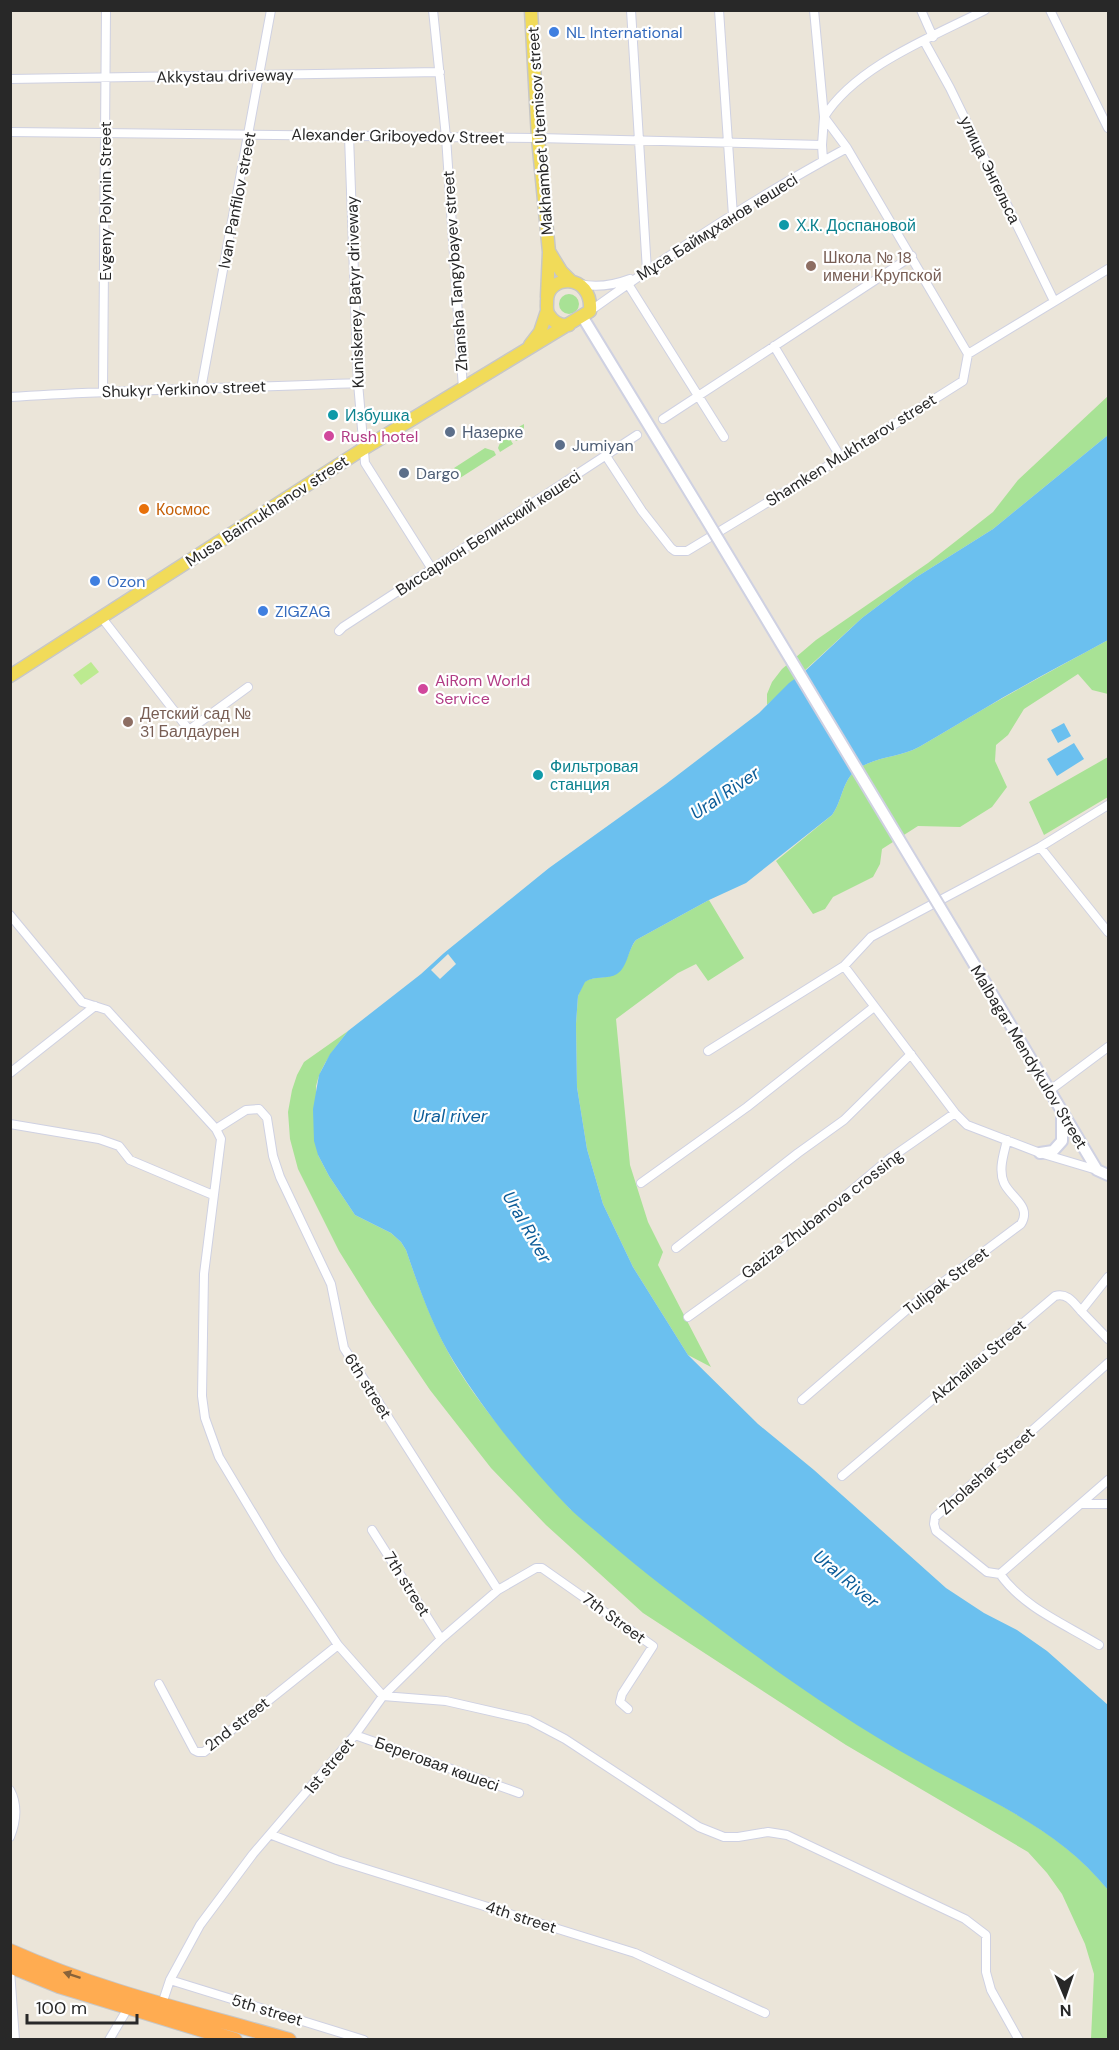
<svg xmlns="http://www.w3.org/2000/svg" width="1119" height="2050" font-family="'DM Sans',sans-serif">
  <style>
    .green { fill: #a8e295 }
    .pitch { fill: #bcea90 }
    .water { fill: #6bc0ef }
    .pier { fill: #ebe5d9 }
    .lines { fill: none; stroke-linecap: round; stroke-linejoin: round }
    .street-casing { stroke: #cfd1e2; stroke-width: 10 }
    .secondary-casing { stroke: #cfd1e2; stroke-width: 14 }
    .primary-casing { stroke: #c7c7c7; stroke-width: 15 }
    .highway-casing { stroke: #c7c7c7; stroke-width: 16 }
    .street { stroke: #fff; stroke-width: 8 }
    .secondary { stroke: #fff; stroke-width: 10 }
    .primary { stroke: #f1db59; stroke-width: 12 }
    .highway { stroke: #ffac51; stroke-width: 14 }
    .secondary-bridge-casing { stroke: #cfd1e2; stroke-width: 14; stroke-linecap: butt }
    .secondary-bridge { stroke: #fff; stroke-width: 10 }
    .oneway { fill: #89633a }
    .shop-dot { fill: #3f7fe0; stroke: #fff; stroke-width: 2 }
    .culture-dot { fill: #0f9aa8; stroke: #fff; stroke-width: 2 }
    .education-dot { fill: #8d6e63; stroke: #fff; stroke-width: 2 }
    .service-dot { fill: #5c6f8a; stroke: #fff; stroke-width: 2 }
    .hotel-dot { fill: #d1479c; stroke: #fff; stroke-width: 2 }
    .food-dot { fill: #e8710a; stroke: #fff; stroke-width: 2 }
    .labels { text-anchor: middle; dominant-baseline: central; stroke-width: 4.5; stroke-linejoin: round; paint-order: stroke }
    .shop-label { font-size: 16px; fill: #366cbe; stroke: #fff; text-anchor: start }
    .street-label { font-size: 16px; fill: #282828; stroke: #fff }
    .culture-label { font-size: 16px; fill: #0d838f; stroke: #fff; text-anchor: start }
    .education-label { font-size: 16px; fill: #785e54; stroke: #fff; text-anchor: start }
    .service-label { font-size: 16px; fill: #4e5e75; stroke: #fff; text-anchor: start }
    .hotel-label { font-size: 16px; fill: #b23c85; stroke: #fff; text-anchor: start }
    .food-label { font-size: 16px; fill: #c56008; stroke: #fff; text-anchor: start }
    .water-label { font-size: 18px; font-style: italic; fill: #0c5c98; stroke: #fff }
  </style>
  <rect width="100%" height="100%" fill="#ebe5d9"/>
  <path class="green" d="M559 304a10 10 0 1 1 20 0a10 10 0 1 1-20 0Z
    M1108 396V435L993 529 915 578 862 618 767 705V694L772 682 782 669 816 640 928 563 993 512 1018 480Z
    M524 424V436L516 441 510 432Z
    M507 434 513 444 500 452 498 448 500 443 499 439Z
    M485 448 494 451 496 455 460 478 454 468Z
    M1108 640V694L1092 690 1078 674 1024 709 1008 735 996 745 995 761 1007 787 992 807 960 827 918 826 882 849 880 864 873 877 833 897 825 909 813 914 776 861 832 815C842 802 842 782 855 771 874 756 899 758 919 747 942 734 964 720 987 707 1027 684 1068 662 1108 640Z
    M1108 757V797L1044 835 1029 802Z
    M709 900 744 958 708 981 696 964 678 973 616 1019 630 1165 648 1222 663 1252 658 1265 711 1367 688 1355 633 1267 603 1204 587 1149 577 1087 576 1024 578 996 584 982C593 976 603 979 612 975 627 970 627 951 636 940Z
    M348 1031C335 1048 321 1064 316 1086L318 1155 329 1176 355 1215 391 1233 401 1242 406 1250C419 1288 433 1326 453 1361 485 1415 530 1462 570 1509L985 1796C1032 1823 1074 1847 1108 1890V2039H1091L1094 1974 1085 1944 1062 1894 1047 1873 1028 1852 846 1745 643 1613 546 1525 491 1468 430 1390 372 1304 339 1251 298 1169 290 1139 288 1112 292 1090 297 1075 304 1062Z"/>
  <path class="pitch" d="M91 662 99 672 81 685 73 675Z"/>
  <path class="water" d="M1108 435V640C1068 662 1027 683 987 707 964 720 942 734 919 747 899 758 874 756 855 771 842 782 842 802 832 815L746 883 709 900 636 940C628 949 628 967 617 974 608 980 594 975 585 982L578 996 576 1024 577 1087 587 1149 603 1204 633 1267 688 1355 758 1424 814 1470 946 1588 984 1613 1017 1630 1047 1651 1108 1705V1890C1058 1827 984 1799 916 1760 848 1722 784 1677 721 1630 682 1601 643 1572 606 1540 594 1529 580 1519 569 1508 527 1464 486 1414 454 1362 433 1328 419 1288 406 1250L401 1242 391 1233 355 1215 329 1176 318 1155 314 1141 313 1109 319 1075 330 1054 348 1031 421 974 444 953 549 868 666 784 759 713 789 683 804 672 862 618 915 578 993 529Z
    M1064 723 1071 736 1058 743 1051 730Z
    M1074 743 1084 759 1057 776 1047 759Z"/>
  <path class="pier" d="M448 954 456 964 440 979 431 970Z"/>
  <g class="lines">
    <g class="street-casing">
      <path id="street" d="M433 10 446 137 463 389
        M631 10 647 271
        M719 10 733 216
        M814 10 824 117 822 145 823 161
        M921 10 933 37
        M1050 10 1108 128
        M924 41 950 88 1054 301
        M10 79 440 72
        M10 132 538 138 822 145
        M349 136 358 383 365 463 432 569
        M580 284C597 288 614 285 630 279
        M628 284 724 437
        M590 311C672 252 758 196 847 148
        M774 346 841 458
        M968 354 847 148 824 117C856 66 932 37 985 10
        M201 389 271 10
        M103 391 106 10
        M10 397C126 389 242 388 358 383
        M663 419 912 256
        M606 456 642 511 671 548 675 551H687L841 458 963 381 968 354 1108 269
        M102 618 189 730 248 687
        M339 631 343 627 637 435
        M1040 847 1108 932
        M10 915 82 1002 107 1010 216 1129 221 1139 204 1274 202 1396 205 1418 219 1457 279 1557 338 1645 383 1696 446 1701 529 1720 565 1739 699 1827 724 1837H738L768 1832 787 1835 965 1919 986 1935V1972L991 1990 1019 2040
        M844 966 955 1113 967 1125 1040 1153 1097 1170
        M708 1051 844 966 871 937 1040 847 1108 805
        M10 1073 95 1006
        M1049 1091 1108 1047
        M10 1124 99 1139 119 1146 130 1160 213 1195
        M216 1129 246 1110 259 1109 267 1118 273 1156 280 1177 331 1284 344 1348 498 1590
        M641 1183 747 1107 874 1007
        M676 1248 798 1153 844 1120 911 1054
        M1081 1311 1108 1339
        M688 1317 776 1254 889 1159 955 1113
        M802 1400 910 1307 1021 1224C1032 1206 1011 1198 1004 1183 998 1169 1004 1154 1007 1140
        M842 1476 1055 1296C1067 1292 1074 1303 1081 1311L1108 1277
        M1083 1504H1108
        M372 1530 441 1639
        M1000 1574 987 1572 936 1531 934 1524 935 1517 1108 1363
        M1000 1574 1108 1480
        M1000 1574C1024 1608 1065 1624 1099 1645
        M159 1684 194 1750 198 1752H204L338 1645
        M355 1735 519 1793
        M10 1790C18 1805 16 1822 10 1837
        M272 1835 337 1860 635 1953 765 2013
        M10 1970 15 2040
        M170 1980 364 2040
        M161 2007 170 1980 200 1925 253 1854 355 1735 383 1696 441 1639 498 1590 536 1568H542L653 1646 622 1694 620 1702 628 1709
        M109 2040 128 2008"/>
    </g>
    <g class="secondary-casing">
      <path id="secondary" d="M582 316 703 514
        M955 932 1097 1170 1108 1175
        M1040 1153 1053 1151 1062 1141V1115"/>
    </g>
    <g class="primary-casing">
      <path id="primary" d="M531 10 538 138 549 252 547 297
        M550 253 561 271 571 281
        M530 345 540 332 547 311
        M10 676 363 449 590 311C593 272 546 274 547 302 547 307 546 311 549 315 554 323 561 326 569 325"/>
    </g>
    <g class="highway-casing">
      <path id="highway" d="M10 1951C99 1991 195 2013 289 2040
        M10 1966 59 1986 235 2040"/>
    </g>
    <use href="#street" class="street"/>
    <use href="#secondary" class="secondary"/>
    <use href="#primary" class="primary"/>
    <use href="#highway" class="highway"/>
    <g class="secondary-bridge-casing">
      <path id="secondary-bridge" d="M703 514 955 932"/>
    </g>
    <use href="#secondary-bridge" class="secondary-bridge"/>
  </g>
  <defs><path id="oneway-solid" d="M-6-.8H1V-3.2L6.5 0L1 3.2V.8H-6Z" transform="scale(1.5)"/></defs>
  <use class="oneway" href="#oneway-solid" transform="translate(72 1975) rotate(-162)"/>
  <g class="shop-dot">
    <circle cx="554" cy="32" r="6"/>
    <circle cx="95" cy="581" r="6"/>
    <circle cx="263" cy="611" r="6"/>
  </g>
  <g class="culture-dot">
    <circle cx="784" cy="225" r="6"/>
    <circle cx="333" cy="415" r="6"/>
    <circle cx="538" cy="775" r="6"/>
  </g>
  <g class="education-dot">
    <circle cx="811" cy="266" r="6"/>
    <circle cx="128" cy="722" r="6"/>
  </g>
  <g class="service-dot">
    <circle cx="450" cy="432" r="6"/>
    <circle cx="560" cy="445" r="6"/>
    <circle cx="404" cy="473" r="6"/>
  </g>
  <g class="hotel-dot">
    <circle cx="329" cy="436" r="6"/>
    <circle cx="423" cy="689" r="6"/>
  </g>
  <circle class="food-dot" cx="144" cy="509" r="6"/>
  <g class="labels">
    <g class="shop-label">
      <text x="566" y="32">NL International</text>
      <text x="107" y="581">Ozon</text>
      <text x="275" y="611">ZIGZAG</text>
    </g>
    <g class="street-label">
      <text transform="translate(225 76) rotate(-1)">Akkystau driveway</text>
      <text transform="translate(540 131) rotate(-94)">Makhambet Utemisov street</text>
      <text transform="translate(398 136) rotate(1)">Alexander Griboyedov Street</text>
      <text transform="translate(990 170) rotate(64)">улица Энгельса</text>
      <text transform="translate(237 200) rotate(-79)">Ivan Panfilov street</text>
      <text transform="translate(105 201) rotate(-90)">Evgeny Polynin Street</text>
      <text transform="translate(717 227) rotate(-32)">Мұса Баймұханов көшесі</text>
      <text transform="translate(455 271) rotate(-94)">Zhansha Tangybayev street</text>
      <text transform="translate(355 292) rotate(-92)">Kuniskerey Batyr driveway</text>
      <text transform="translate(184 389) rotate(-2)">Shukyr Yerkinov street</text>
      <text transform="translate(851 450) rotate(-32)">Shamken Mukhtarov street</text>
      <text transform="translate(267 511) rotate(-33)">Musa Baimukhanov street</text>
      <text transform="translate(488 533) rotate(-33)">Виссарион Белинский көшесі</text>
      <text transform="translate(1029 1057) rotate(59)">Malbagar Mendykulov Street</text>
      <text transform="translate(822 1214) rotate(-38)">Gaziza Zhubanova crossing</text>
      <text transform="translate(946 1281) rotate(-37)">Tulipak Street</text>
      <text transform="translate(978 1361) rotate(-40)">Akzhailau Street</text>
      <text transform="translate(368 1386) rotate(58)">6th street</text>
      <text transform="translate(987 1471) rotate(-42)">Zholashar Street</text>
      <text transform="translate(407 1584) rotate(58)">7th street</text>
      <text transform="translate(614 1618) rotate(36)">7th Street</text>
      <text transform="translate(237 1724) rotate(-38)">2nd street</text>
      <text transform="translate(437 1764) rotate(20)">Береговая көшесі</text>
      <text transform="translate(329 1766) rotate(-50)">1st street</text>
      <text transform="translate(521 1917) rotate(18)">4th street</text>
      <text transform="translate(267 2010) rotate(17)">5th street</text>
    </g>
    <g class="culture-label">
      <text x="796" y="225">Х.К. Доспановой</text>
      <text x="345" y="415">Избушка</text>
      <text x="550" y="766">Фильтровая<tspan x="550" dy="18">станция</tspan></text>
    </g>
    <g class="education-label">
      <text x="823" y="257">Школа № 18<tspan x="823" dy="18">имени Крупской</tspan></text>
      <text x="140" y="713">Детский сад №<tspan x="140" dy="18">31 Балдаурен</tspan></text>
    </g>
    <g class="service-label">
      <text x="462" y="432">Назерке</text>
      <text x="572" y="445">Jumiyan</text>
      <text x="416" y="473">Dargo</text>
    </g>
    <g class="hotel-label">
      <text x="341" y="436">Rush hotel</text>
      <text x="435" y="680">AiRom World<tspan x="435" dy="18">Service</tspan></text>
    </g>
    <g class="food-label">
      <text x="156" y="509">Космос</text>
    </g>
    <g class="water-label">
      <text transform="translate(725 793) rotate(-34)">Ural River</text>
      <text x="450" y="1116">Ural river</text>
      <text transform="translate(527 1227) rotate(60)">Ural River</text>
      <text transform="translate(846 1579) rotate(40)">Ural River</text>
    </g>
  </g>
  <rect width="1119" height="2050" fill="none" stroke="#282828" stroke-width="24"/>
  <g transform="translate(1065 1996) rotate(178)" stroke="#ffffff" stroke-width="4.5" paint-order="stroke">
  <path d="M0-4.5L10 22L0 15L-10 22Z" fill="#282828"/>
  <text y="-9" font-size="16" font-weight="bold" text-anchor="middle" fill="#282828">N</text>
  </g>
  <path d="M27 2014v9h110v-9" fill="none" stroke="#282828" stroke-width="3"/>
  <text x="36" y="2014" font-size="18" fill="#282828" stroke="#ffffff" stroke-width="4.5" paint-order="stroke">100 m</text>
</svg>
